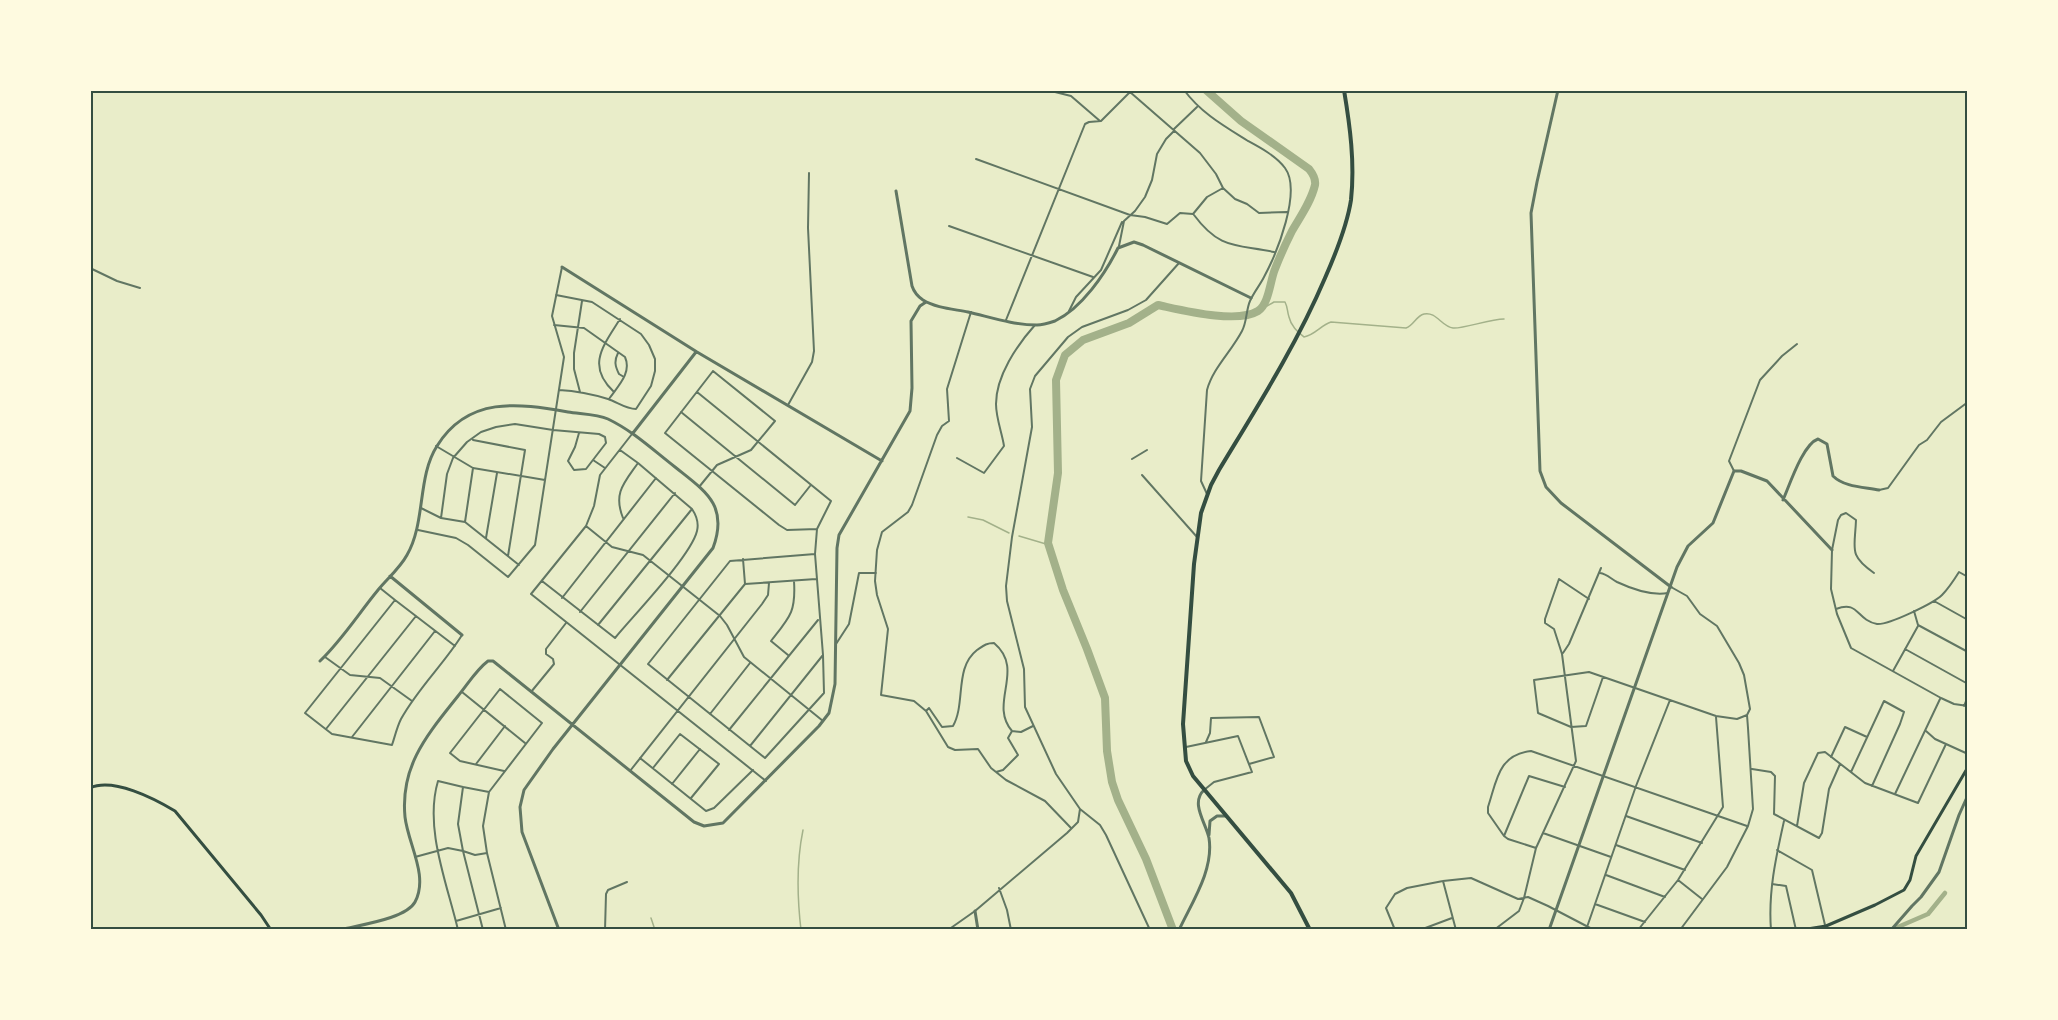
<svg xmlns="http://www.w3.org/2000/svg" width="2058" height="1020" font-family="Rubik,sans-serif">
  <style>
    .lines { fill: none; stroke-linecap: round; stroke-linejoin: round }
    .stream { stroke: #a3b18a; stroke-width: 1.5 }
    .canal { stroke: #a3b18a; stroke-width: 4.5 }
    .river { stroke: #a3b18a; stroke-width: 8 }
    .minor { stroke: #617663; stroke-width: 2 }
    .tertiary { stroke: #617663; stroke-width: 3 }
    .secondary { stroke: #344e41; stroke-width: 3 }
    .primary { stroke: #344e41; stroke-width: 4 }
    .neatline { fill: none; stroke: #344e41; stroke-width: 2 }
  </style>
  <rect width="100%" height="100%" fill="#e9edc9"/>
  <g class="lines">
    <path class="stream" d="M1260 310 1274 302H1285C1288 308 1287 311 1289 317 1291 326 1297 331 1304 337 1315 335 1321 325 1331 322L1406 328C1414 325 1416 316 1424 314 1436 311 1442 327 1453 328 1463 329 1490 319 1504 319
      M968 517 983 520 1009 533
      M1019 536 1046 544 1048 543
      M651 918 655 930
      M801 930C797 896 796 864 803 830"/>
    <path class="canal" d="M1891 930 1928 914 1945 893"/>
    <path class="river" d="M1173 930 1146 859 1118 800 1112 782 1107 751 1105 698 1087 649 1063 590 1048 543 1058 473 1056 380 1065 355 1083 340 1129 323 1158 305C1182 310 1237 324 1258 311 1269 304 1270 281 1275 269 1280 256 1286 243 1292 231 1300 217 1311 202 1315 185 1316 179 1313 174 1309 169L1241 121 1206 90"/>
    <path class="minor" d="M1047 90 1071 96 1100 121
      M1184 90C1201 113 1224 126 1248 141 1261 148 1276 156 1285 168 1302 191 1277 253 1264 277 1260 285 1254 292 1250 301 1246 310 1247 322 1242 331 1231 352 1213 368 1207 390L1201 481 1207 494
      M1174 129 1197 107
      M976 159 1130 215 1145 217 1167 224 1180 213 1193 214 1207 197 1223 188
      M1194 215C1220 250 1236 244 1274 252
      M949 226 1093 277
      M1119 246 1124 221 1135 211 1145 197 1152 180 1157 154 1166 139 1174 131
      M90 268 117 281 140 288
      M556 295 592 302 641 334 649 345 655 359V371L651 386 636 409C626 409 617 402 608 399 592 394 576 391 559 390
      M1069 311 1076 297 1101 270 1122 222
      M971 312 947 389 949 421 942 426 937 435 912 505 908 512 882 532 877 550 875 581 877 595 888 629 881 695 914 701 926 711 929 708 942 727 953 726C966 703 954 668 977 650 983 646 986 643 994 643 1026 670 988 703 1012 731L1021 732 1033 726
      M1006 320 1085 124 1089 122 1101 121 1130 92 1200 153 1216 174 1223 188 1235 199 1247 204 1259 213 1287 212
      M554 325 584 328 625 357C632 373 618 386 609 399
      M618 353C614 361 615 366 619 374L624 377
      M580 392 574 369V353L582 301
      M614 392C586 366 603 346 620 319
      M697 392 831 501 817 529 815 554 823 655 824 693 765 758 648 664 730 561 815 554
      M788 405 812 362 814 351 808 228 809 173
      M681 412 795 505 810 486
      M632 434 600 475 594 506 586 526 531 594 766 781
      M473 440 525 450 508 556
      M436 446 473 468 545 480
      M957 458 984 473 1004 446C1002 433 996 418 996 404 996 376 1017 345 1035 325
      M1132 459 1147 450
      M593 460 605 468
      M1734 471 1729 461 1760 380 1782 356 1797 344
      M1142 475 1197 537
      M699 487 717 465 751 450 775 421 713 371 665 433 779 525 787 530 817 529
      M1879 490 1888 488 1919 445 1927 440 1941 422 1968 402
      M421 508 441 518 465 522 519 565
      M441 518 447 474 453 458 467 442 481 432 496 427 515 424 553 430 599 434 605 437 606 443 586 469 574 470 568 461 575 447 579 433
      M623 518C613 493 624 483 638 463
      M465 522 473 468
      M586 526 612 547 643 555 720 616 727 625 744 657 823 721
      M418 530 456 538 468 545 508 577 535 545 564 357 552 316 562 267
      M486 538 497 473
      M1600 573C1607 574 1611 579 1617 582 1632 589 1651 596 1668 593
      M1874 573C1848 555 1855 549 1856 520L1846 513 1841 515 1838 520 1832 550 1831 589 1837 614 1851 648 1941 698 1954 704 1968 706
      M542 581 615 638C633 616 691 556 697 531 699 523 696 515 692 509L638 463 620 450
      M745 584 816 579
      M1671 587 1687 596 1700 614 1717 626 1739 663 1744 675 1750 709 1747 715 1748 728 1753 809 1748 826 1727 867 1680 930
      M380 588 395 600
      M562 598 656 478
      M1934 601 1968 620
      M1836 609C1859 600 1856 620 1877 624 1889 625 1934 603 1942 595 1949 588 1954 580 1959 572L1968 577
      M1914 611 1918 625 1968 652
      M580 612 675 493
      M598 625 692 509
      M836 644 849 624 859 573H876
      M455 646 395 600 305 713 332 734 392 745C395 736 397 727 401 719 418 688 444 664 462 635
      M1905 649 1968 684
      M1563 653 1569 644 1601 568
      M788 655 771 641C790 617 796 612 794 581
      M325 657 350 675 380 678 412 701
      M1893 671 1918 626
      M1603 677 1586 726 1571 727 1538 713 1534 680 1589 672 1716 716 1737 719 1747 715
      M667 680 745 584 743 559
      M462 692 525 743
      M531 692 554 664 553 659 546 654V649L566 623
      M1964 706 1968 696
      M926 711 948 747 955 750 978 749 991 768 1006 780 1045 801 1071 828
      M710 714 750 663
      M326 729 416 616
      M729 730 818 620
      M1926 731 1935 739 1946 744
      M352 737 435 631
      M1206 742 1210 733 1211 718 1259 717 1274 757 1249 764
      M750 746 823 655
      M1186 747 1238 736 1252 772 1214 782 1204 790
      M1831 757 1845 727 1867 737
      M640 758 706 811 714 808 753 770
      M476 764 505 726
      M653 768 680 734 719 764 691 798
      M1752 769 1771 772 1775 776 1774 814 1819 838 1822 833 1829 789 1840 764
      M630 771 762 604 768 595 769 583
      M996 772 1003 770 1018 755 1008 738 1012 731
      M1851 772 1884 701 1904 712 1900 724 1872 786
      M672 784 700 749
      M463 787 489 792 483 826 487 853 475 855 463 851 458 824Z
      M489 792 542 723 500 689 450 753 460 761 504 771
      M1895 794 1940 699
      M1626 816 1702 843
      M1797 826 1804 783 1818 753 1825 752 1865 783 1918 803 1946 744 1968 754
      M1543 833 1611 857
      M1504 836 1529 776 1565 787
      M1616 845 1685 870
      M1536 848 1508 839 1504 836 1488 813V807C1497 780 1498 755 1531 751L1747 826
      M1777 850 1812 870 1825 925
      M487 853 506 930
      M415 857 448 848 463 851 483 930
      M1606 875 1665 897
      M1678 880 1702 899
      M1443 881 1456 930
      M1772 884 1786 886 1796 930
      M999 888 1007 910 1011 930
      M1595 904 1645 922
      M456 921 501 908
      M458 930C447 883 424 828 438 781L463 787
      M605 930 606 894 608 890 627 882
      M948 930 975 911 1067 833 1078 822 1080 809
      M1150 930 1106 835 1100 825 1080 809 1056 774 1025 707 1024 669 1007 601 1006 586 1012 537 1032 427 1030 389 1035 376 1068 337 1082 327 1128 310 1146 300 1179 263
      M1395 930 1386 908 1395 894 1407 888 1443 881 1471 878 1518 899 1528 897 1548 906 1594 930
      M1420 930 1452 918
      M1494 930 1519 911 1524 898 1536 848 1576 761 1562 654 1554 629 1545 623V619L1559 579 1589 599
      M1586 930 1636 786 1670 700
      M1638 930 1678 880 1723 807 1716 717
      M1771 930C1768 892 1776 857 1784 821"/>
    <path class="tertiary" d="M1558 90 1537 182 1531 213 1540 471 1546 487 1561 503 1671 587
      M896 191 912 286C914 292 917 296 923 300 936 308 953 309 968 312 990 317 1013 325 1037 325 1042 325 1049 323 1055 321 1082 308 1105 274 1118 248L1134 242 1143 245 1251 298
      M562 267 697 352 882 461
      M633 433 696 352
      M1783 500C1790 484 1803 444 1818 439L1827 444 1833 476C1844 487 1864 487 1879 490
      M390 576 462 635
      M320 661C342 640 359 613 378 590 387 579 400 568 407 555 426 522 417 477 437 446 468 396 518 403 568 412 580 414 597 414 608 419 633 431 653 450 675 467 705 491 729 505 713 548L553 749 524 790 520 807 522 832 559 930
      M1209 835 1210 821 1217 816H1226
      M975 911 978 930
      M340 930C358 925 406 919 415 902 429 876 408 844 405 817 400 765 428 734 458 696 468 684 476 670 488 661H493L694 822 704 826 723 823 819 726 829 713 835 684 837 548 839 535 910 411 912 388 911 321 920 306 926 302
      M1179 930C1192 902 1214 870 1209 838 1206 823 1190 803 1204 790
      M1549 930 1677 567 1688 546 1713 523 1734 471H1741L1767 481 1832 550
      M1891 930 1912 906 1921 897 1939 872 1959 815 1968 795"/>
    <path class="secondary" d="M90 788C113 777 155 799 175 811L261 915 271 930
      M1801 930 1826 926 1875 905 1904 890 1910 880 1916 856 1968 767"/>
    <path class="primary" d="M1310 930 1291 893 1193 776 1186 761 1183 724 1194 564 1201 513 1211 485 1219 470C1257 407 1296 346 1325 278 1336 253 1347 226 1351 200 1355 163 1350 126 1344 90"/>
  </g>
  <rect width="2058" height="1020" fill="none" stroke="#fefae0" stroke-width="183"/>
  <rect x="92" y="92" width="1874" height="836" class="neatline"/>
</svg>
